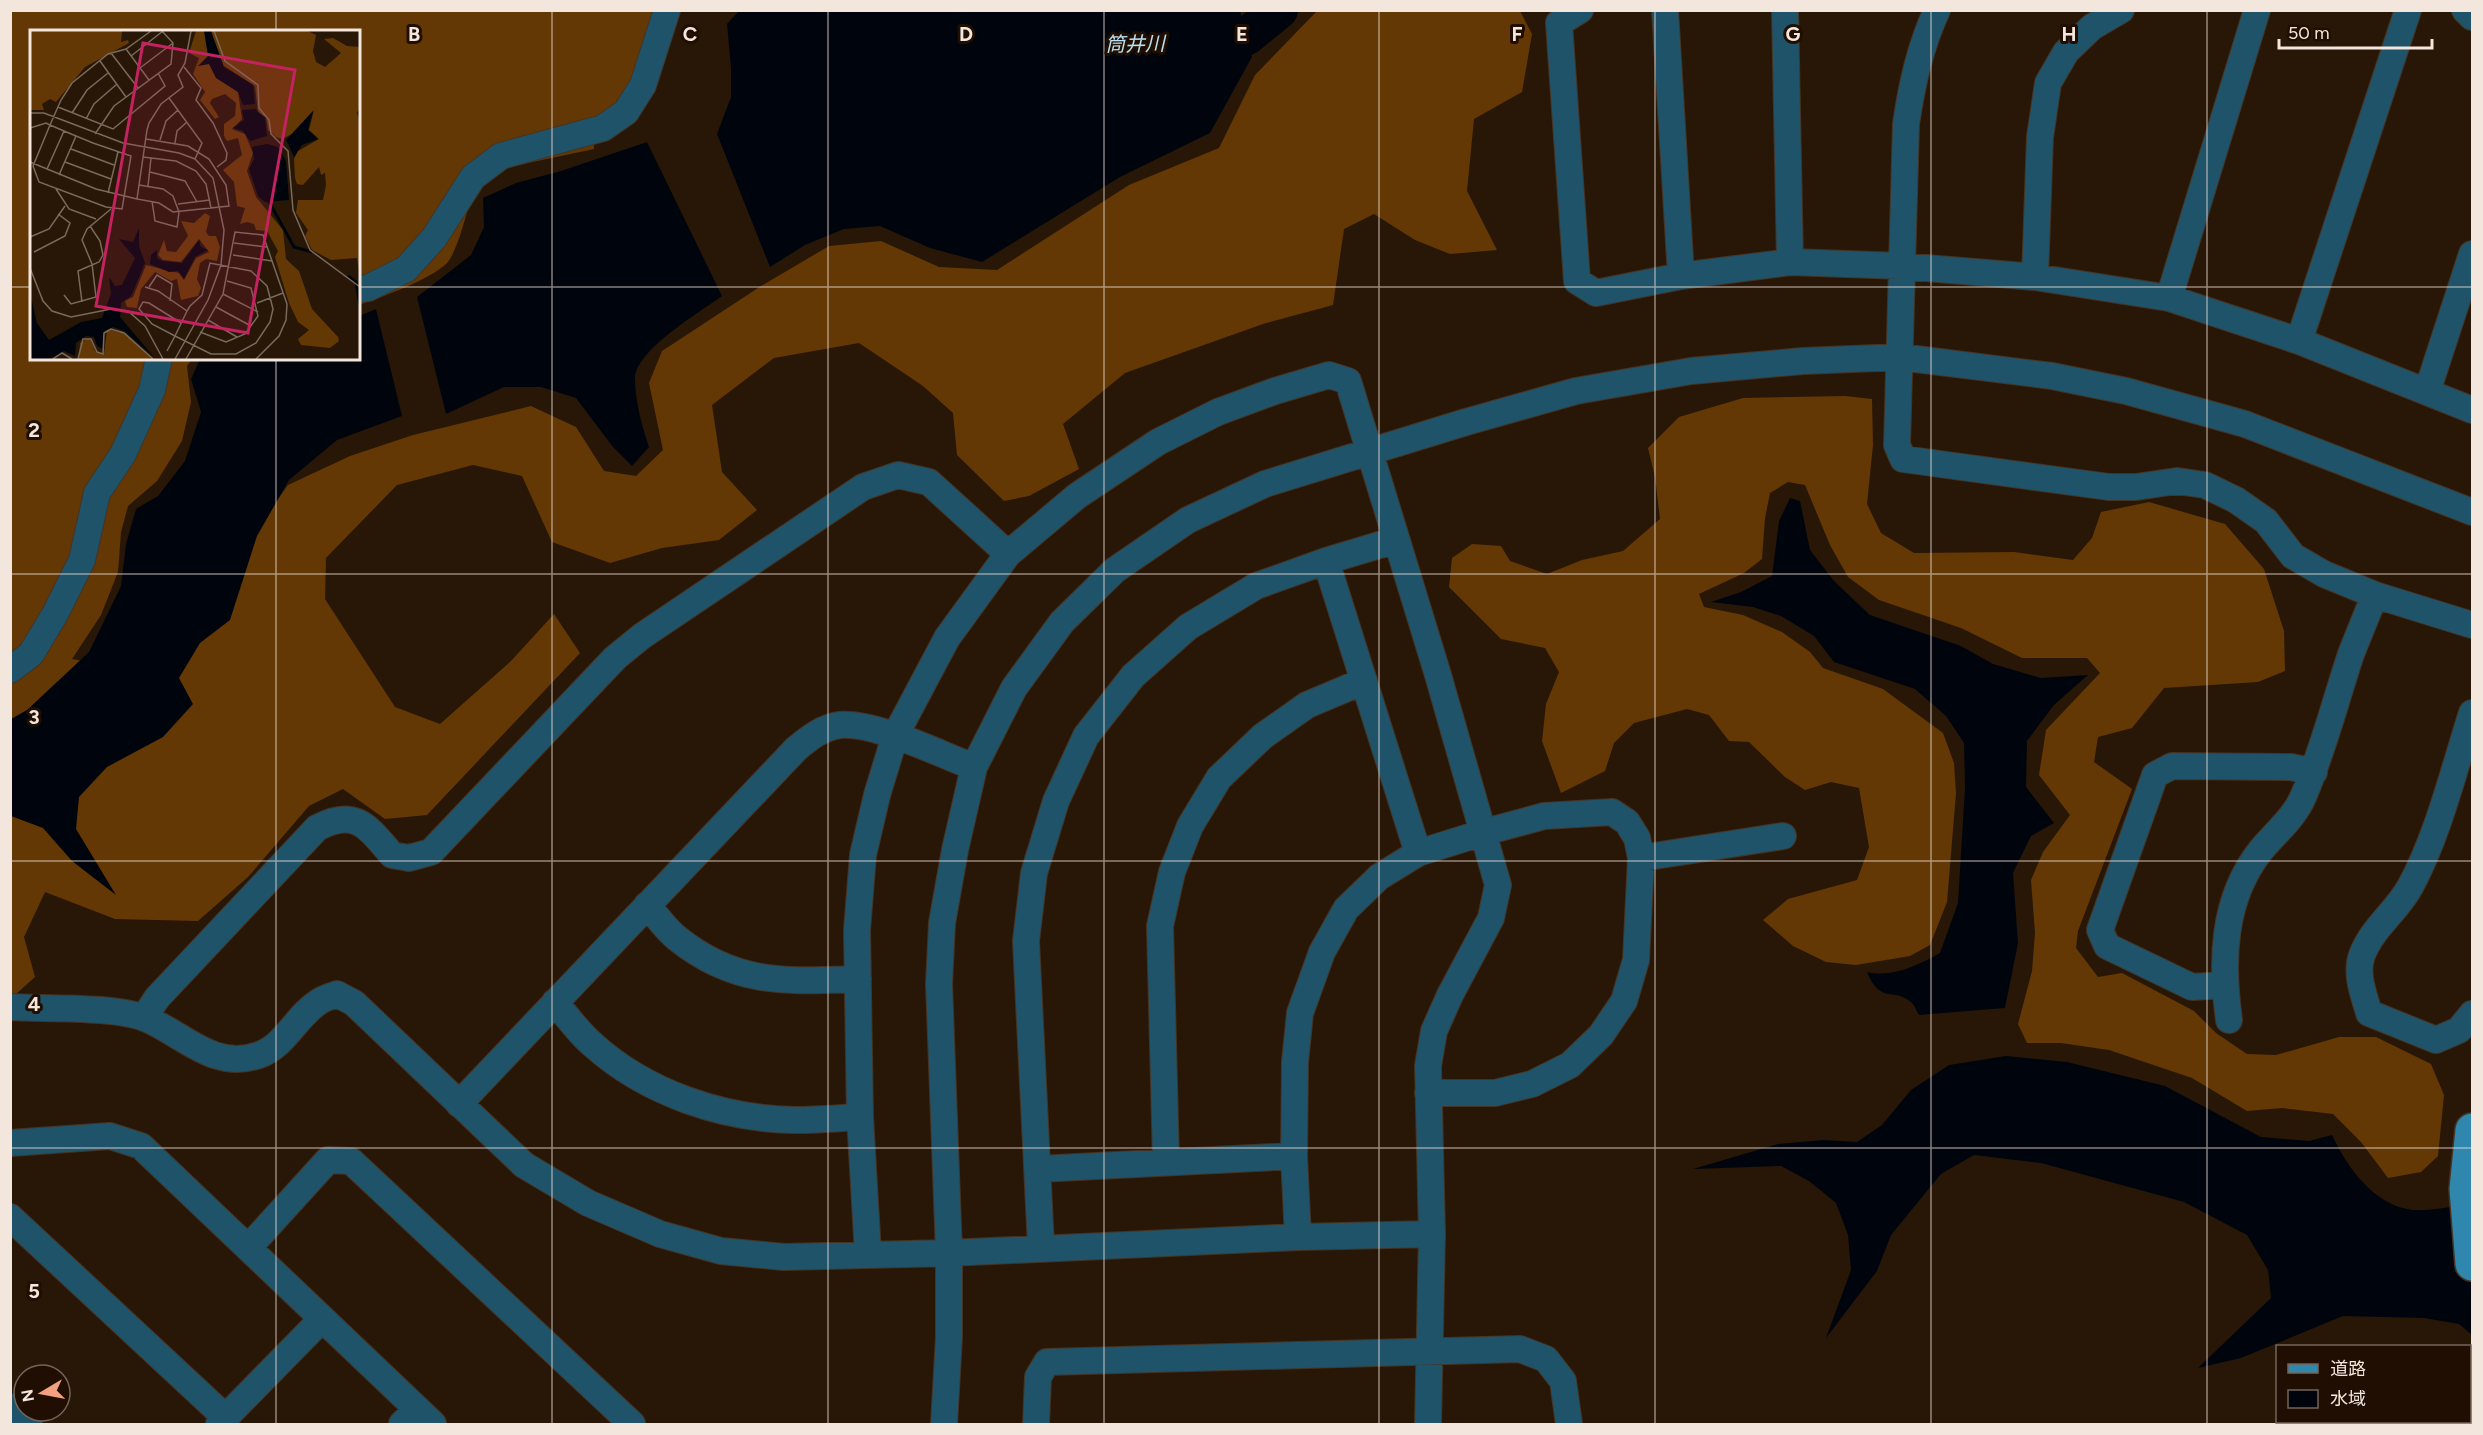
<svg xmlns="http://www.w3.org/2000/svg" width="2483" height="1435" font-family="Figtree,'Noto Sans JP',sans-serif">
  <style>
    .forest { fill: #643804 }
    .water { fill: #00050d }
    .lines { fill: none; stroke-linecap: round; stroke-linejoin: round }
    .river { stroke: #00050d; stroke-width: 38 }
    .minor-casing { stroke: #443425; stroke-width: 28 }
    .major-casing { stroke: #443425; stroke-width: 36 }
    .minor { stroke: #1f5369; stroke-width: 26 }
    .major { stroke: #2f87ad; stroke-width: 33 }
    .grid { fill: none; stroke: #f3e6dc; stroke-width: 1.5; stroke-opacity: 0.55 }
    .labels { text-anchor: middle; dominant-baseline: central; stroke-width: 6; stroke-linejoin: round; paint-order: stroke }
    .water-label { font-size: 20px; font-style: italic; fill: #bce0f3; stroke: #1f0e01 }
    .inset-river { fill: none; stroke: #00050d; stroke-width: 3 }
    .inset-road { fill: none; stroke: #796a5c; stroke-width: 1.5 }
    .view { fill: #c42261; fill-opacity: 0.15; stroke: #c42261; stroke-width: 3 }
    .inset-edge { fill: none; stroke: #f3e6dc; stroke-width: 3 }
    .grid-label { font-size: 20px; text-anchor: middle; font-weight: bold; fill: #f3e6dc; stroke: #1f0e01; stroke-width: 6; stroke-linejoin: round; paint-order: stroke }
  </style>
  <rect width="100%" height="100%" fill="#281707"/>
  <path class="forest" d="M11 11H652L645 58 618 105 594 122V149L509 167 474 184C470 202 458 251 447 263 432 279 379 298 359 305L358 32H32V358L192 359 187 366 191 402 182 441 157 481 128 506 121 532 118 572 101 615 72 659 153 674 288 485 350 456 413 435 531 406 576 427 604 471 636 476 663 450 649 383 662 351 761 286 829 246 881 241 939 267 997 270 1129 185 1219 148 1255 75 1317 11H1520L1532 34 1522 92 1474 119 1467 191 1497 250 1450 254 1415 240 1374 214 1344 229 1333 305 1263 324 1125 373 1063 424 1079 469 1029 496 1004 501 957 455 953 413 923 386 859 343 774 358 712 405 722 472 757 510 719 540 662 548 610 563 552 542 522 476 473 465 397 485 326 558 325 599 395 707 440 724 511 661 554 614 580 653 427 815 385 819 343 789 309 806 248 877 198 921 115 919 45 892 24 937 35 977 16 994H11Z
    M1845 396 1872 399 1873 445 1867 504 1881 533 1914 553 2014 552 2073 560 2092 538 2101 512 2149 502 2225 524 2264 569 2284 631 2285 671 2258 682 2164 688 2132 728 2098 737 2094 762 2132 789 2078 931 2076 948 2098 977 2122 973 2194 1011 2216 1033 2247 1054 2276 1055 2339 1037H2376L2431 1064 2444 1095 2438 1156 2421 1172 2388 1178 2361 1142 2333 1114 2282 1108 2247 1111 2192 1078 2109 1050 2061 1043H2027L2018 1024 2032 971 2035 933 2031 880 2043 852 2070 815 2039 775 2046 730 2100 673 2087 658H2022L1961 628 1879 600 1848 577 1830 545 1805 485 1788 482 1770 493 1765 518 1762 559 1744 573 1699 594 1704 607 1743 615 1782 632 1810 652 1823 668 1883 689 1943 733 1954 763 1956 793 1947 902 1930 945 1910 956 1856 965 1826 962 1793 946 1763 920 1788 899 1857 880 1869 847 1859 788 1831 782 1805 790 1785 777 1749 742 1729 741 1709 715 1687 709 1634 723 1614 743 1605 771 1561 793 1542 741 1546 704 1559 672 1545 648 1501 639 1449 587 1452 558 1472 544 1501 546 1510 561 1547 574 1582 560 1623 551 1660 519 1655 477 1648 448 1679 417 1743 398Z"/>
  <path class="water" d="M739 11H1240L1252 57 1210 133 1120 177 982 262 930 248 880 226 844 229 805 245 770 267 717 134 731 97V68L727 24Z
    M647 142 722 296C700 312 636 350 635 378 635 401 642 426 649 447L632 466 613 447 576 398 541 387H504L446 414 417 297 471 255 484 227 483 198 516 183 561 171Z
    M376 309 402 416 337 440 289 480 257 536 230 620 200 643 179 678 193 704 163 737 107 767 79 797 76 829 116 895 72 861 43 828 11 816V719L27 710 89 652 121 586 126 544 136 509 158 496 185 461 201 412 191 379 200 359 358 358 359 316Z
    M1790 498 1800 501 1810 550 1834 581 1870 615 1961 646 1993 664 2041 678 2088 675 2054 705 2027 741 2026 787 2054 823 2031 836 2013 873 2018 943 2005 1008 1919 1015C1917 1012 1915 1006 1912 1003 1894 986 1881 1006 1867 972 1893 978 1918 965 1940 953L1958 903 1965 788 1964 743 1946 716 1915 689 1834 662 1814 636 1781 616 1753 607 1711 602 1741 592 1772 576 1779 521Z
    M2006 1056 2067 1062 2165 1086 2261 1137 2309 1141 2332 1135C2347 1167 2374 1206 2413 1210 2431 1211 2454 1206 2472 1204V1335L2459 1324 2424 1318 2343 1316 2241 1358 2198 1368 2271 1298 2268 1270 2247 1235 2184 1202 2041 1163 1974 1155 1941 1174 1891 1235 1877 1271 1826 1338 1851 1270 1848 1235 1836 1203 1809 1181 1781 1166 1693 1169 1778 1144 1823 1140 1857 1142 1882 1125 1911 1090 1949 1065Z"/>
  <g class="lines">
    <path class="river" d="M1198 43H1231L1247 36 1279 10"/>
    <g class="minor-casing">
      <path id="minor" d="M1580 10 1559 23 1577 281 1596 293 1681 276 1790 262 1902 266 2035 277 2169 298 2299 341 2472 410
        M1665 10 1681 276
        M1785 10 1790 262
        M1937 10C1920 47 1912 84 1906 124L1897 445 1903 459 2109 487H2136L2177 481 2205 485 2236 500 2266 521 2293 556 2324 574 2375 595 2472 625
        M2465 10 2472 17
        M2035 277 2040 137 2048 83 2066 52 2092 27 2121 10
        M358 289 368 288 406 269 434 238 473 177 501 156 603 128 626 112 643 85 667 10
        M2169 298 2257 10
        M2299 341 2408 10
        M2427 392 2472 254
        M1326 561 1418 853
        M10 670 31 654 55 614 82 560 97 493 123 454 152 390 159 358
        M2472 713C2454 769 2438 836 2410 887 2397 911 2372 928 2362 955 2355 974 2364 995 2369 1013L2436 1040 2459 1030 2472 1014
        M1641 858 1783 836
        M647 905C657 916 666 930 678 939 737 986 788 981 858 979
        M2224 985 2192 987 2107 946 2100 930 2155 775 2172 766 2291 767 2314 772
        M555 1002C567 1016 578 1032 592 1044 646 1093 723 1119 795 1120 817 1120 839 1118 860 1117
        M10 1007C45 1009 118 1006 147 1019 184 1035 215 1071 259 1055 285 1046 297 1015 320 1001 325 998 331 996 337 994L354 1003 524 1165 588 1203 660 1234 721 1251 784 1257 949 1253 1298 1237 1432 1234 1428 1066 1434 1031 1450 995 1491 918 1498 885 1438 675 1348 381 1329 375 1275 391 1218 412 1158 442 1077 496 1008 554 947 638 895 736 877 795 863 855 857 930 860 1117 868 1254
        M144 1018 157 998 317 828C355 807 368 827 392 855L409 858 431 852 615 658 642 636 863 487 898 475 929 482 1008 554
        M2229 1020C2221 962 2222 899 2261 850 2275 833 2294 818 2303 797 2323 751 2335 702 2351 654 2359 634 2367 614 2375 595
        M459 1104 796 749C809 738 823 727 840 725 876 722 939 754 974 767
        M10 1143 110 1136 141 1146 433 1424
        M1166 1162 1160 926 1172 872 1190 826 1219 778 1263 736 1307 705 1364 681
        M1038 1169 1294 1156
        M10 1217 225 1417
        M1298 1237 1294 1156 1295 1062 1300 1013 1322 952 1346 909 1379 877 1418 853 1485 832 1544 816 1612 812 1627 822 1637 838 1641 858 1636 960 1624 1001 1601 1035 1570 1065 1532 1084 1495 1093H1428
        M1041 1247 1026 941 1034 873 1056 801 1086 736 1133 676 1188 627 1256 586 1326 561 1396 540
        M248 1248 328 1160 351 1161 632 1424
        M10 1407 29 1424
        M219 1424 321 1320
        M402 1424 417 1409
        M944 1424 949 1337V1253L939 984 942 923 955 850 974 767 1014 688 1062 622 1115 570 1188 520 1265 484 1466 422 1576 391 1691 371 1803 361 1900 357 2052 376 2126 391 2245 424 2472 512
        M1036 1424 1038 1377 1047 1362 1520 1349 1546 1359 1563 1381 1569 1424
        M1428 1424 1432 1234"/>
    </g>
    <g class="major-casing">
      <path id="major" d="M2472 1130 2466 1189 2472 1264"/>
    </g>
    <use href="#minor" class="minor"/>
    <use href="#major" class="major"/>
  </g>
  <path class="grid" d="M276 10V32M552 10V1424M828 10V1424M1104 10V1424M1379 10V1424M1655 10V1424M1931 10V1424M2207 10V1424M10 287H32M358 287H2472M276 358V1424M10 574H2472M10 861H2472M10 1148H2472"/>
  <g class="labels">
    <g class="water-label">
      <text transform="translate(1135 44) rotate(-1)">筒井川</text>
    </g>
  </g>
  <g transform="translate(30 30)">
    <rect width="330" height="330" fill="#281707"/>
    <path d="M0 1H92L91 12 98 10 99 13 55 37 26 72 20 69 12 74 14 80H0ZM166 1H278L286 5 283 21 286 32 295 37 311 23 294 9 303 8 317 16 330 17V77L327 83 330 91V247L327 228 301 230 282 220 275 206 278 200 266 183 268 170H293L296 155 295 143 291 145 289 137 273 155 267 154 265 148 264 129 268 121 289 109 279 100 284 80 262 104 252 109 246 107 238 100 236 87 228 83 225 56 194 36 190 44 208 62 212 89 202 99 215 104 223 123 217 141 226 167 253 200 256 229 269 241 282 279 308 307 309 311 300 318 271 315 268 309 279 300 268 292 259 273 245 227 248 221 237 201 226 200 224 194 217 192 210 194 215 178 207 176 204 152 193 140 212 125 208 108 197 111 194 106V94L205 86 206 73 195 64 182 69 180 73 189 87 185 89 170 70 175 62 163 44 169 28 159 23ZM175 183 180 186 176 202 179 206H186L190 217 187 231 176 229 170 233 167 249 171 258 168 266 151 270 147 249 141 251 125 242 111 259 107 278 97 277 95 271 103 267 116 235 149 243 154 250 166 228 179 222 169 209 151 232 133 230 128 225 134 210 137 221 146 222 158 206 151 191 164 193ZM81 300 95 304 122 329H49L50 313 57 309 61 310 65 321 74 324 77 301Z" fill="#643804"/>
    <path d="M174 1H181L194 37 223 55 225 74 213 75 208 62 186 48 179 34 168 36 178 26ZM225 79 235 88 237 106 220 111 213 101 203 98 214 90 212 80ZM283 81 278 100 288 109 272 115 264 127 256 110ZM237 114 248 117 256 131 259 170 235 172 228 166 219 139 224 129 222 117ZM109 198V216L115 233 101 266 91 273 90 287 124 327 94 301 83 297 74 301 73 319 67 316 64 307 56 306 46 313 45 326 34 321 19 329H0V263L7 293 19 310 51 292 72 288 81 264 79 247 85 256 92 255 105 228 89 209 103 212ZM169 210 171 217 178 220 165 227 154 249 148 241 139 242 120 234 121 225 127 220V228L132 231 152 233Z" fill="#00050d"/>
    <path class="inset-river" d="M237 168 264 217 282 222M318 246 326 252 330 275"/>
    <path class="inset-road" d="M184 1 195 31 228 55 229 78 239 90 241 104 258 121 263 180 280 220 330 257M96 19 119 50M81 23 108 58M101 26 133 1M70 31 96 67M154 37 171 58 166 70 183 93 197 123 196 130 187 137M110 38 143 13M139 68 172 113 165 129M28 77 83 99 135 56 128 43M0 83H14L93 113 149 123 165 129 183 148 194 200 191 235 178 270 145 329M42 83 57 60 78 43M56 89 64 74 87 54M0 98 16 93 20 95 34 101 63 113 101 126 92 179 76 177 9 152 3 136 20 95 31 70 42 53 78 24 96 19 121 1M65 104 84 76 141 34 143 13 132 1M116 109 158 116 179 129 196 155 199 176 143 182 129 173 107 169 117 100 119 93 131 74 153 57 148 45 155 33 161 1M130 110 136 91 148 80M145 113 147 101 157 92M41 119 84 135M113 127 146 131 166 141 176 154 181 178M0 132 66 159 107 169M35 132 81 149M17 139 34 101M120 142 155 151 167 172M29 145 46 106M109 155 133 159 143 166 149 182 147 197 125 191 122 171M118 156 121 128M26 159 39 179 66 189M78 163 88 122M148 174 180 170M0 207 19 199 35 176M204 213 237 217M4 222 35 206 40 193 28 184M203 225 242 231M0 238 13 271 22 281 41 287 81 279 98 281 115 296 133 329M115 257 128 261 157 281M119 257 127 245 142 254 140 271M193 264 228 282M34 265 41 274 66 267 62 234 52 210 57 199 81 179M52 272 48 241 69 232 73 225 70 211 60 196M227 273 253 263M186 277 221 296M178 290 207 307M170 302 196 312 215 304 228 286 221 258 197 251M137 321 145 306 157 281 160 276 172 265 180 233 221 241 237 256 243 279 240 292 226 313 206 324H181L145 306 122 294 109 279 113 272 119 273 151 293M23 329 32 323 42 329M48 329 53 309H61L67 322 73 324 74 303 81 299 94 303 123 329M156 329 193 264 205 202 233 205 257 274 256 290 249 306 226 329"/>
    <path class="view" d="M113 13 265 40 218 303 66 276Z"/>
    <rect width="330" height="330" class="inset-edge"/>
  </g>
  <g class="grid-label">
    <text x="414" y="41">B</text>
    <text x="690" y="41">C</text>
    <text x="966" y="41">D</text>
    <text x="1242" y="41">E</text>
    <text x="1517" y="41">F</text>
    <text x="1793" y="41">G</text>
    <text x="2069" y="41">H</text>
    <text x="34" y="437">2</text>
    <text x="34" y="724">3</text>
    <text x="34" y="1011">4</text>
    <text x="34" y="1298">5</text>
  </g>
  <rect width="2483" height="1435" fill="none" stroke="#f3e6dc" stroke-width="24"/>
  <rect x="2276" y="1345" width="195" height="78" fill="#1f0e01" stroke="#746459" stroke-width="1.5"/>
  <rect x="2288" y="1364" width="30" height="9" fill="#2f87ad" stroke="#746459" stroke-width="1.5"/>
  <text x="2330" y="1375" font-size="18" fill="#f3e6dc">道路</text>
  <rect x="2288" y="1390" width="30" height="18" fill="#00050d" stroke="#746459" stroke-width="1.5"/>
  <text x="2330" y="1405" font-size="18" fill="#f3e6dc">水域</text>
  <g transform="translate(42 1393) rotate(260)"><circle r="28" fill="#1f0e01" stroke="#746459" stroke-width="1.5"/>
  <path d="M0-4.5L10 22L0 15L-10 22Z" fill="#f2a07f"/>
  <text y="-9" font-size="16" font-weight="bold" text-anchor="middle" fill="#f3e6dc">N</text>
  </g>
  <path d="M2279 39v9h153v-9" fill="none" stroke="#f3e6dc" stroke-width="3"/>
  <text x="2288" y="39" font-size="18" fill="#f3e6dc" stroke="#1f0e01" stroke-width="4.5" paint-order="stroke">50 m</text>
</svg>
